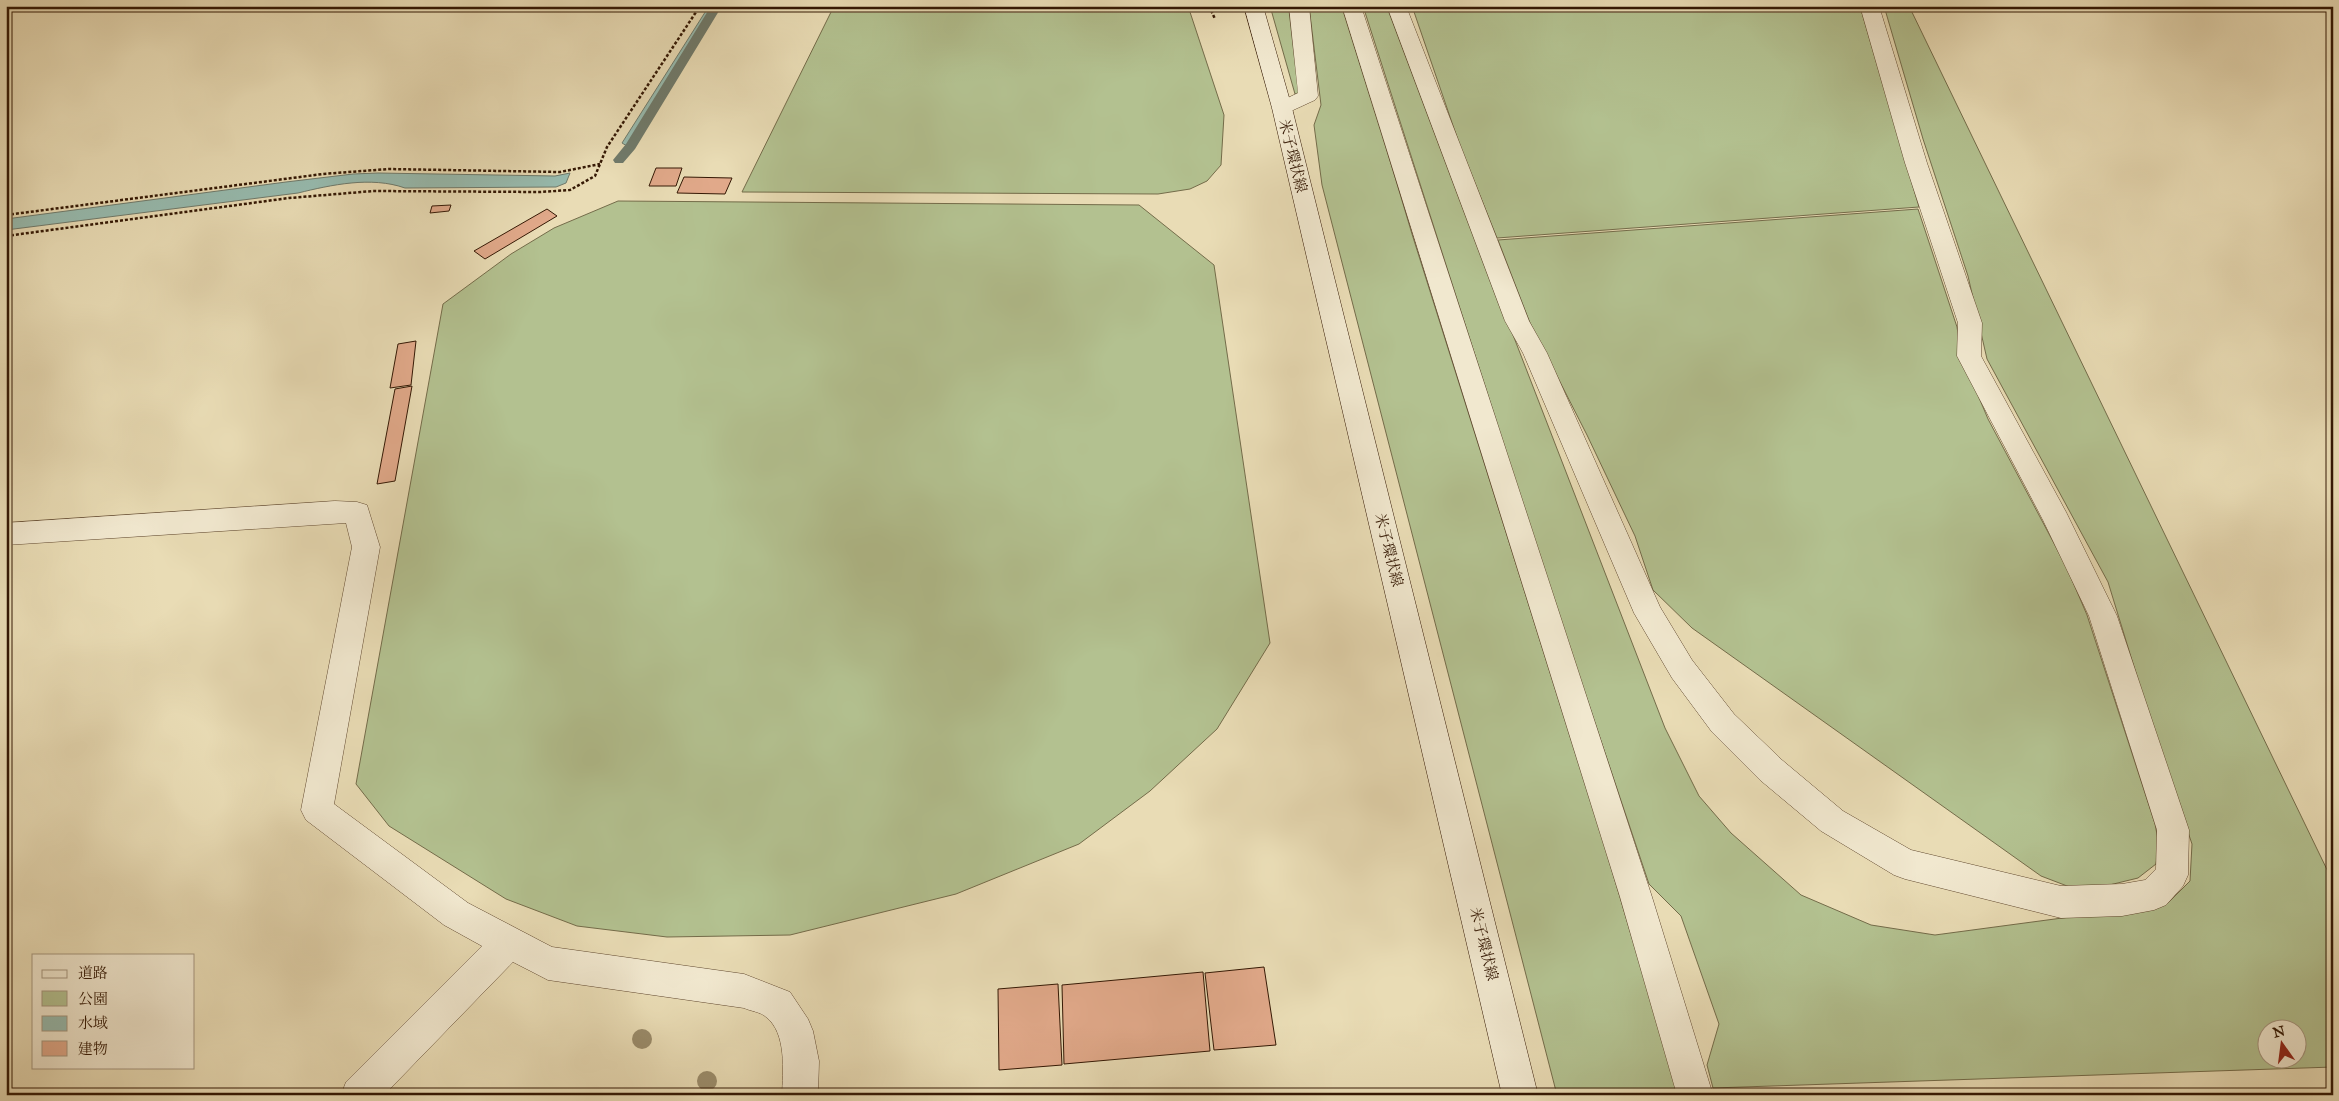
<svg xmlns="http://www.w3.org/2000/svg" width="2339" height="1101" font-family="'IM FELL Great Primer','Noto Serif JP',serif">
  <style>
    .green { fill: #b3c190; stroke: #746c4a; fill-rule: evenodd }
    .water { fill: #97bbaf; stroke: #6f7a6b }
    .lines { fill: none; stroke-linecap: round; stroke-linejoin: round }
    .stream { fill: #6f7a6b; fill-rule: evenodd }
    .building { fill: #e1a98a; stroke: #341804 }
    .lane-casing { stroke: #614930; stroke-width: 1 }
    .secondary-casing { stroke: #341804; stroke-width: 1 }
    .path { stroke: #341804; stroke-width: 2.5; stroke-dasharray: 3 2; stroke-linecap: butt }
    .lane { fill: #f1e8cf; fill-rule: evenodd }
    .secondary { fill: #f1e8cf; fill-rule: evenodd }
    .tree { fill: #9a8c6b }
    .labels { text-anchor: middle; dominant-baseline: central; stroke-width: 4.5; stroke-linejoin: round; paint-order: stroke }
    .street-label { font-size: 15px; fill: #341804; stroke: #f1e8cf }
  </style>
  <rect width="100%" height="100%" fill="#e9dcb5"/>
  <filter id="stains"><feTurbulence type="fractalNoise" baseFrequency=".004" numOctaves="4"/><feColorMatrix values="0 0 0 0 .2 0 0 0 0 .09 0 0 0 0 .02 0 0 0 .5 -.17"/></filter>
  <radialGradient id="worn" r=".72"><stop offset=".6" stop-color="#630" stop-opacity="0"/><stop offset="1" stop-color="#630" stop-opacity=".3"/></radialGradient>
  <path class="green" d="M834 6H1188L1224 115 1221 165 1207 181 1190 189 1158 194 742 192Z
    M1270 6H1291L1299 94H1295Z
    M1309 6H1344L1412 234 1602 837 1679 1095H1557L1322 185 1314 125 1321 105Z
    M1363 6H1389L1508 322 1665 728 1699 796 1731 833 1801 895 1871 925 1935 935 2167 904 2190 881 2192 844 2154 732 2108 582 1987 359 1968 276 1923 139 1884 6H1909L2333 882V1067L1713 1088 1707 1065 1719 1024 1681 916 1649 884 1550 589ZM2266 1028H2296V1058H2266Z
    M1412 6H1860L1919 207 1497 238 1460 146Z
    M618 201 1139 205 1214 265 1270 643 1217 729 1150 791 1079 844 956 894 790 935 667 937 577 926 506 899 389 826 356 784 443 304 511 254 554 228Z
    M1918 209 1957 327 1961 355 1988 419 2066 566 2087 615 2155 824 2159 845 2156 864 2138 878 2093 889H2075L2041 876 1692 628 1653 590 1635 536 1587 435 1530 323 1498 240Z"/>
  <path class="water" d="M709 6H714L627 146 622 143Z
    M378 173 555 176 570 173 566 183 556 187 405 188C371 176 331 185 298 193L6 230V219L286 182 353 174Z"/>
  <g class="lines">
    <path class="stream" d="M711 6H722L635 149 623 163H615L613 160 626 144Z"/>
  </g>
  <path class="building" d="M656 168H682L676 186H649Z
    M684 177 732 178 725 194 677 193Z
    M451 205 449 211 430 213 432 206Z
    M547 209 557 216 485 259 474 251Z
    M416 341 411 385 390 388 398 344Z
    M412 386 395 481 377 484 395 389Z
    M1264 967 1276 1045 1214 1050 1205 973Z
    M1203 972 1210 1051 1064 1064 1062 985Z
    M1058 984 1062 1065 999 1070 998 989Z"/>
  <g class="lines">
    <g class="lane-casing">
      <path id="lane" d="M1289 6H1309L1318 96 1315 100 1289 112 1282 114 1275 112 1272 108 1275 104 1298 93Z
        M1342 6H1361L1652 897 1713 1095H1677L1620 897Z
        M1387 6H1406L1529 321 1547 353 1660 607 1692 660 1734 714 1782 760 1843 811 1911 850 2061 886 2122 884 2145 880 2156 869 2157 830 2089 616 2043 520 1957 356 1958 323 1905 163 1860 6H1879L1927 163 1982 323 1981 356 2066 512 2117 616 2189 830 2188 875 2183 886 2166 905 2154 910 2122 916 2061 918 1905 879 1894 875 1821 831 1760 780 1712 732 1672 678 1634 613 1523 353 1505 321Z
        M335 501 357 502 367 505 380 547 334 804 468 903 552 947 744 974 790 992 808 1019 813 1031 819 1061 818 1095H782C783 1072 787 1033 766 1017 761 1012 750 1011 744 1008L548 980 513 962 384 1095H341L346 1082 482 946 444 925 306 820 301 810 352 547 346 523 6 545V523Z"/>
    </g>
    <g class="secondary-casing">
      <path id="secondary" d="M1244 6H1263L1292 108 1538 1095H1502L1272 108Z"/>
    </g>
    <path class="path" d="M1209 6 1215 19
      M6 215 323 174 389 169 560 172 600 164
      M6 236 289 198 373 191 540 192 570 190 595 176 607 147 700 6"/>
    <use href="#lane" class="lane"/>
    <use href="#secondary" class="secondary"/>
  </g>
  <g class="tree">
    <circle cx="642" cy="1039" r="10"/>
    <circle cx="707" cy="1081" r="10"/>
  </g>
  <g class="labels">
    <g class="street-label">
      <text transform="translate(1293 156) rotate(76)">米子環状線</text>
      <text transform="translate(1389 550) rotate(76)">米子環状線</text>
      <text transform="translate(1484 944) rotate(76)">米子環状線</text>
    </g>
  </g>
  <rect width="2339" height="1101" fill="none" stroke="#e9dcb5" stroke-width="25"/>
  <rect x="8" y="8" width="2324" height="1086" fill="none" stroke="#341804" stroke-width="2.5"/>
  <rect x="12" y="12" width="2314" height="1076" fill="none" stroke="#341804"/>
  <rect x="32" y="954" width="162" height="115" fill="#f1e8cf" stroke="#a5957e"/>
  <rect x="42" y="970" width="25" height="8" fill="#f1e8cf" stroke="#a5957e"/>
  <text x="78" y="978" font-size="15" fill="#341804">道路</text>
  <rect x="42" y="991" width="25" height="15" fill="#b3c190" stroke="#a5957e"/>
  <text x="78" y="1004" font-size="15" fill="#341804">公園</text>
  <rect x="42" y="1016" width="25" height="15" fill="#97bbaf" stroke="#a5957e"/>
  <text x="78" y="1028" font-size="15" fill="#341804">水域</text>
  <rect x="42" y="1041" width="25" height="15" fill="#e1a98a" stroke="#a5957e"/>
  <text x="78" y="1054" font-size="15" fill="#341804">建物</text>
  <g transform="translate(2282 1044) rotate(346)"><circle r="24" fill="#f1e8cf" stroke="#a5957e"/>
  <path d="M0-4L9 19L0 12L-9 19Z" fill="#8f2418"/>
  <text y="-8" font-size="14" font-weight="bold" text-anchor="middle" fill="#341804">N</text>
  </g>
  <rect width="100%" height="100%" filter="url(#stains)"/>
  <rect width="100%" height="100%" fill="url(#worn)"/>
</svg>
